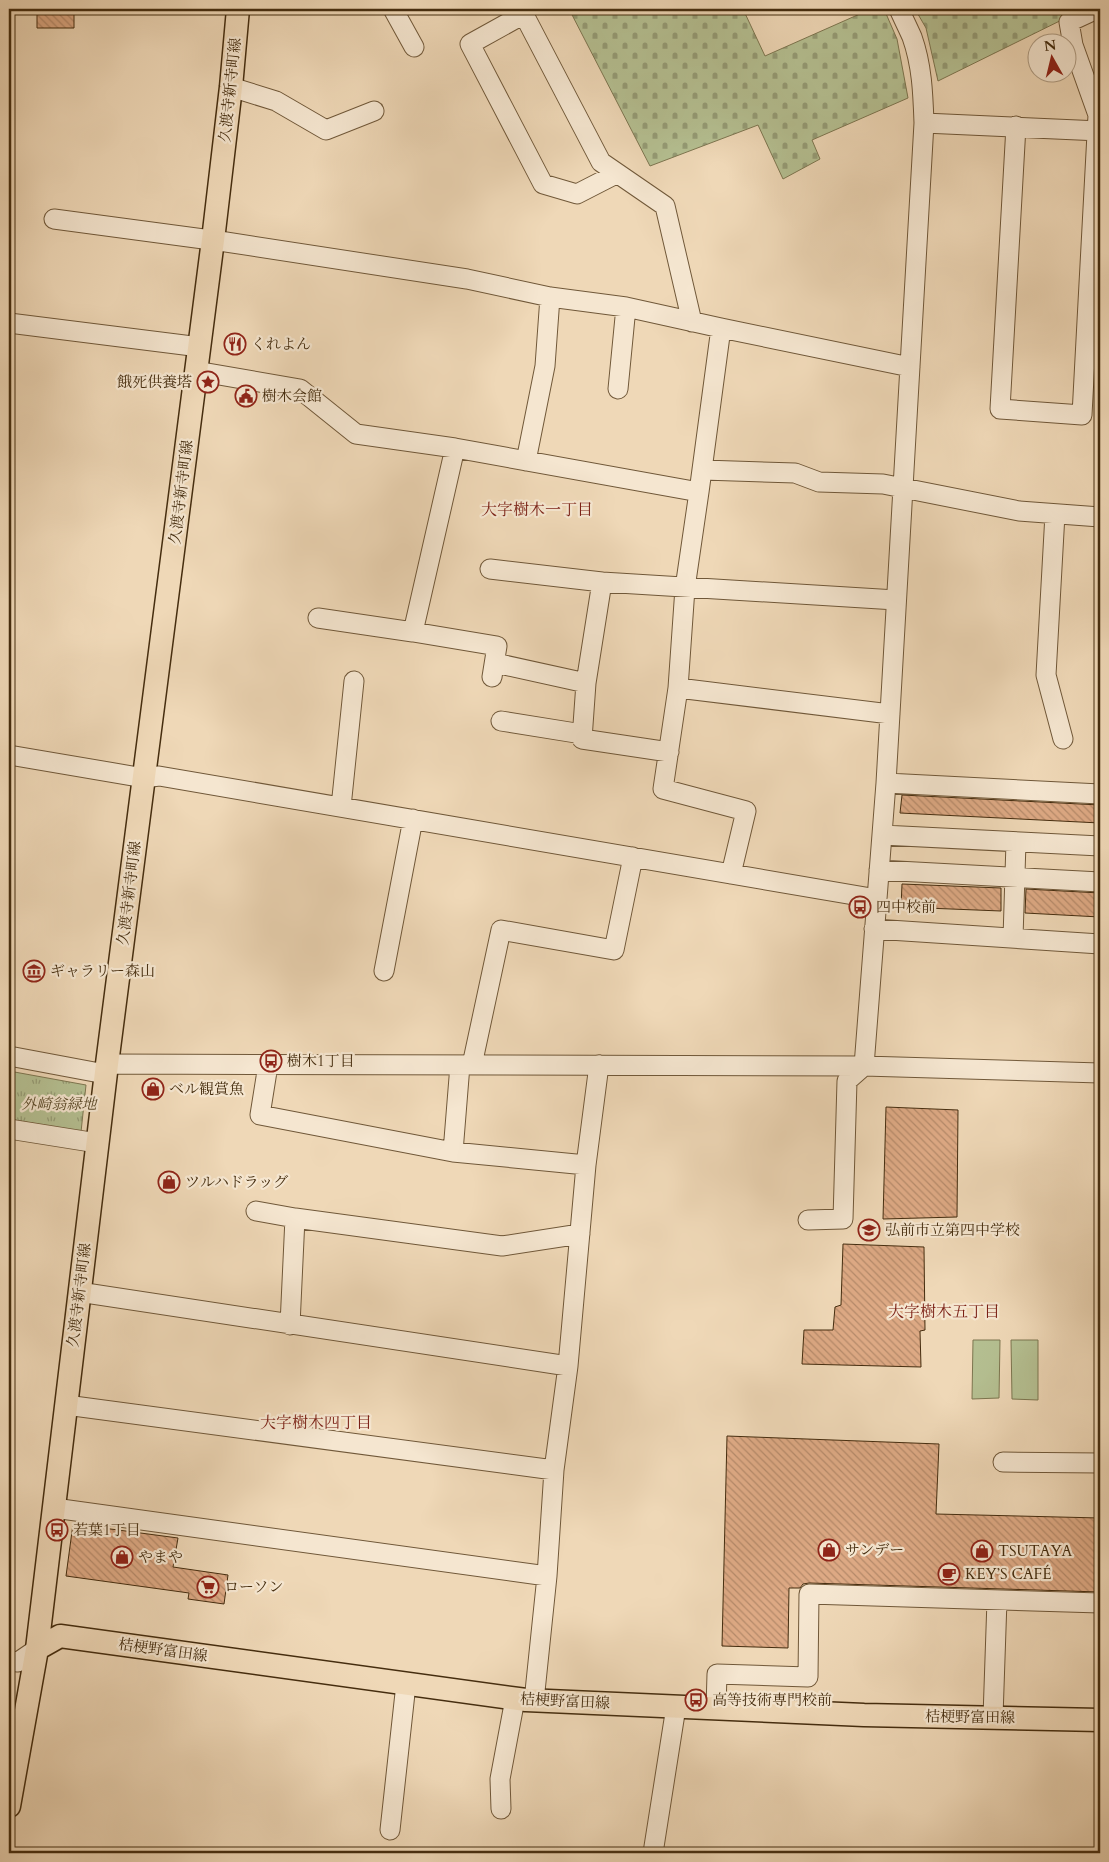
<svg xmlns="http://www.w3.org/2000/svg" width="1109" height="1862" font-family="Cardo,'Noto Serif JP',serif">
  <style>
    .cemetery { fill: url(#cemetery-stones); stroke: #7d7650 }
    .park { fill: url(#park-tufts); stroke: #7d7650 }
    .pitch { fill: #b5c092; stroke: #7d7650 }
    .building { fill: url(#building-back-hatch); stroke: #452d0f }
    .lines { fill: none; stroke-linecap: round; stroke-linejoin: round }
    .minor-casing { stroke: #705839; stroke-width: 21 }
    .major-casing { stroke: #452d0f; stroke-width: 25 }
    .minor { stroke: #f5e6d0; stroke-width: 19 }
    .major { stroke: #efd8b7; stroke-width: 22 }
    .labels { text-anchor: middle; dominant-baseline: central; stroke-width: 4.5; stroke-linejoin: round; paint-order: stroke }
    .street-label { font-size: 15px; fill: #452d0f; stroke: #f5e6d0 }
    .poi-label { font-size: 15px; fill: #452d0f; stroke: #f5e6d0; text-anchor: start }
    .park-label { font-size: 15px; font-style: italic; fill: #5b4a29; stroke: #f5e6d0 }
    .neighbourhood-label { font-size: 16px; fill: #7a1f14; stroke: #f5e6d0 }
  </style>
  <defs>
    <pattern id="cemetery-stones" width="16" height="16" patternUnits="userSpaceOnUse" patternTransform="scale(1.25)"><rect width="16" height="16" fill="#b5c092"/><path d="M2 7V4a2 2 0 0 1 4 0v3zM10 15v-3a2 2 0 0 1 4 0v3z" fill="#959c76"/></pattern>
    <pattern id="park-tufts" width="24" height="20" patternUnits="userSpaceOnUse" patternTransform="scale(1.25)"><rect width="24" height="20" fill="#b5c092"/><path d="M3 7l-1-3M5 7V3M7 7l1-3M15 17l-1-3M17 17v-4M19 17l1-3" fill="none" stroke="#959c76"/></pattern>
    <pattern id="building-back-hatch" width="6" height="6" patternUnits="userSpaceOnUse" patternTransform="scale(1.25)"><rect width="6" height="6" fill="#dda984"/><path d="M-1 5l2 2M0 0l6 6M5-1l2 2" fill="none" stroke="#b58a6a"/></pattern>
  </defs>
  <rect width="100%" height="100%" fill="#efd8b7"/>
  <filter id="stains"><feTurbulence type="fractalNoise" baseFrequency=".004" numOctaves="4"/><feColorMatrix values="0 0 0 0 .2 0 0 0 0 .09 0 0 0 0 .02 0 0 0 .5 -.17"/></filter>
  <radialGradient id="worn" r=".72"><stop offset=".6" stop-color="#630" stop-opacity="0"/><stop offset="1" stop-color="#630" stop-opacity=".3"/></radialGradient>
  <path class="cemetery" d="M569 9H743L765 56 871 9H884L897 39 908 98 812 140 820 159 783 179 758 125 650 166Z
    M915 9H1084L938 81 926 28Z"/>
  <path class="park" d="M9 1071 86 1085 81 1132 9 1119Z"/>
  <path class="pitch" d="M973 1340H1000L999 1398 972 1399Z
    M1011 1340H1038V1400L1012 1399Z"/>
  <path class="building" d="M37 9H74V28H37Z
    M902 795 1100 805V823L900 813Z
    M902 884 1001 888V911L901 907Z
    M1026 889 1100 893V917L1025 913Z
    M886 1107 958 1110 957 1217 883 1219Z
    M843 1244 924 1247 925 1330 920 1331 921 1367 802 1364 804 1330H833L835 1307 841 1305Z
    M727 1436 939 1444 936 1514 1100 1518V1592L809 1583 803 1584 800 1588H789L788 1648 722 1646Z
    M73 1524 178 1538 173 1567 228 1575 224 1604 188 1599 189 1593 66 1576Z"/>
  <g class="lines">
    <g class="minor-casing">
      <path id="minor" d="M393 9 414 47
        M521 9 601 162 665 206 692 322
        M524 14 470 44 543 184 577 194 616 174
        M231 87 276 101 326 130 374 111
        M924 123 1100 131
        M1016 126 1000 409 1082 415 1098 115 1073 45 1069 22 1097 9
        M54 219 226 242 467 279 550 297 626 307 721 328 910 367
        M9 323 200 347
        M196 371 300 389 356 434 455 448 699 492 721 328
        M618 389 626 307
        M455 448 413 632 497 646 492 677
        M526 461 545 366 550 297
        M703 470 795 473 819 482 883 484 1019 511 1100 517
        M699 492 685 588 678 688 663 789 746 811 731 874
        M1055 514 1046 675 1063 739
        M490 569 602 582
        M318 618 413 632
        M495 663 586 683
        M678 688 890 714
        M501 721 582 734
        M669 752 582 739 586 683 602 582 896 600
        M9 755 144 778 159 776 877 899
        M886 783 1100 794
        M341 807 354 681
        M882 835 1100 846
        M879 870 1100 882
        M874 929 1100 944
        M1013 938 1016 842
        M384 971 413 819
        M9 1056 105 1074
        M107 1064 864 1066 1100 1073
        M268 1065 260 1115 453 1152
        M460 1065 453 1152 586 1165
        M472 1065 501 930 614 950 633 857
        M9 1129 97 1143
        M256 1211 295 1218 502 1246 580 1234
        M808 1220 843 1219 847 1081 864 1066 886 783 924 123C923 94 922 65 912 37 908 28 903 18 899 9
        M79 1292 568 1366
        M290 1325 295 1218
        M66 1405 554 1470
        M1003 1462 1100 1463
        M54 1508 547 1576
        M9 1661 18 1662 37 1649
        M534 1701 547 1576 554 1470 568 1366 586 1165 599 1065
        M716 1708 717 1674 808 1677 809 1594 1100 1603
        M993 1717 997 1600
        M501 1809 500 1779 515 1699
        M390 1830 406 1684
        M653 1853 676 1707"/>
    </g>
    <g class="major-casing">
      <path id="major" d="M37 1649 60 1636 526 1700 864 1715 1100 1720
        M9 1806 37 1649 107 1064 213 240 231 87 238 9"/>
    </g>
    <use href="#minor" class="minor"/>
    <use href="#major" class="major"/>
  </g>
  <defs>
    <g id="restaurant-ring" transform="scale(1.125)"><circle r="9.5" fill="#f5e6d0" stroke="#8f2418" stroke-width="1.5"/><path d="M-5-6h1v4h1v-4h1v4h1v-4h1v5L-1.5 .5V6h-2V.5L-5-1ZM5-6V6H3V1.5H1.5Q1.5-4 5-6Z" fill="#8f2418"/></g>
    <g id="sight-ring" transform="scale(1.125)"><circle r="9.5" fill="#f5e6d0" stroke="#8f2418" stroke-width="1.5"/><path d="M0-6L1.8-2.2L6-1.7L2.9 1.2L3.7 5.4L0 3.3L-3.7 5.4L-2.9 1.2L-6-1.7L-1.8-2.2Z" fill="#8f2418"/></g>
    <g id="civic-ring" transform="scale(1.125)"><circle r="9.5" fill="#f5e6d0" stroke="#8f2418" stroke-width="1.5"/><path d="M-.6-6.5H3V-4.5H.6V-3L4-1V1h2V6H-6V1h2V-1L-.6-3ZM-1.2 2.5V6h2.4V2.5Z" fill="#8f2418"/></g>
    <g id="bus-ring" transform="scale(1.125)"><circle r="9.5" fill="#f5e6d0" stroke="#8f2418" stroke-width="1.5"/><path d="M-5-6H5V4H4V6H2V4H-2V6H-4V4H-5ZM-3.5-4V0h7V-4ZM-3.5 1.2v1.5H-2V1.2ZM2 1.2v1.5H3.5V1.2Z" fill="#8f2418"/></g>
    <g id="museum-ring" transform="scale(1.125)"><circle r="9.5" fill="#f5e6d0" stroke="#8f2418" stroke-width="1.5"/><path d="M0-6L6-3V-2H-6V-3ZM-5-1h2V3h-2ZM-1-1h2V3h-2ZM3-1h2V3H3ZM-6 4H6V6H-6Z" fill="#8f2418"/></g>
    <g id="shop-ring" transform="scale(1.125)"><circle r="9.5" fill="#f5e6d0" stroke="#8f2418" stroke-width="1.5"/><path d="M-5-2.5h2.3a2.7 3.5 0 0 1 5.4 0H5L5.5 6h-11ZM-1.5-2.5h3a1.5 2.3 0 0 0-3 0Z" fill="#8f2418"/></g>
    <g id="school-ring" transform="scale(1.125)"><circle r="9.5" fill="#f5e6d0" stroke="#8f2418" stroke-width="1.5"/><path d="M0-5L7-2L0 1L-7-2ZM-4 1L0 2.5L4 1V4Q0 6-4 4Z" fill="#8f2418"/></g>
    <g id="cafe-ring" transform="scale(1.125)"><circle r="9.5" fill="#f5e6d0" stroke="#8f2418" stroke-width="1.5"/><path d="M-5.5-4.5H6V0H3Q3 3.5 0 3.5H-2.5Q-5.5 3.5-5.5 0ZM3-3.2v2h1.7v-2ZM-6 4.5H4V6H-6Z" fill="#8f2418"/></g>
    <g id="supermarket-ring" transform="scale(1.125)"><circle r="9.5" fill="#f5e6d0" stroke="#8f2418" stroke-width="1.5"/><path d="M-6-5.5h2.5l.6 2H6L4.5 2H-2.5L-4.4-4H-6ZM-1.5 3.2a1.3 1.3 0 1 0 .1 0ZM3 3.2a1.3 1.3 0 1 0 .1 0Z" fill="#8f2418"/></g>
  </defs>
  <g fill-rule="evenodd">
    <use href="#restaurant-ring" x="235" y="344"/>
    <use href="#sight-ring" x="208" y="382"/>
    <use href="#civic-ring" x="246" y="396"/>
    <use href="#bus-ring" x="860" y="907"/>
    <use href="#museum-ring" x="34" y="971"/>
    <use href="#bus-ring" x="271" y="1061"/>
    <use href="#shop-ring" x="153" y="1089"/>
    <use href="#shop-ring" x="169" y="1182"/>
    <use href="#school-ring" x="869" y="1230"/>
    <use href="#bus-ring" x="57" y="1530"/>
    <use href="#shop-ring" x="829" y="1550"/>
    <use href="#shop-ring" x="982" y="1551"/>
    <use href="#shop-ring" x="122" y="1557"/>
    <use href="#cafe-ring" x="949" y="1574"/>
    <use href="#supermarket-ring" x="208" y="1587"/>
    <use href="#bus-ring" x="696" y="1700"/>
  </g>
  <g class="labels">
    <g class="street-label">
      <text transform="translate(230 90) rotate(-84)">久渡寺新寺町線</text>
      <text transform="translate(181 492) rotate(-83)">久渡寺新寺町線</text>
      <text transform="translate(129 893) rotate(-83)">久渡寺新寺町線</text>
      <text transform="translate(79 1295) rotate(-83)">久渡寺新寺町線</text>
      <text transform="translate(163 1650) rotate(8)">桔梗野富田線</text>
      <text transform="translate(565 1701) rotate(3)">桔梗野富田線</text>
      <text transform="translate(970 1717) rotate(1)">桔梗野富田線</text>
    </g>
    <g class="poi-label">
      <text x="251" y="344">くれよん</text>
      <text x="192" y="382" text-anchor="end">餓死供養塔</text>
      <text x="262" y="396">樹木会館</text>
      <text x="876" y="907">四中校前</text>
      <text x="50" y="971">ギャラリー森山</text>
      <text x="287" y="1061">樹木1丁目</text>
      <text x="169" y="1089">ベル観賞魚</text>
      <text x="185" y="1182">ツルハドラッグ</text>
      <text x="885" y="1230">弘前市立第四中学校</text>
      <text x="73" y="1530">若葉1丁目</text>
      <text x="845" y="1550">サンデー</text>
      <text x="998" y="1551">TSUTAYA</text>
      <text x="138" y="1557">やまや</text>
      <text x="965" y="1574">KEY’S CAFÉ</text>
      <text x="224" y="1587">ローソン</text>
      <text x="712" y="1700">高等技術専門校前</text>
    </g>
    <g class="park-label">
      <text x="59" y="1104">外崎翁緑地</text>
    </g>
    <g class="neighbourhood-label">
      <text x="537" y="510">大字樹木一丁目</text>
      <text x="944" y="1312">大字樹木五丁目</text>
      <text x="316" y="1423">大字樹木四丁目</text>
    </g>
  </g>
  <rect width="1109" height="1862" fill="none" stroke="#efd8b7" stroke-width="30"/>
  <rect x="10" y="10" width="1089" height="1842" fill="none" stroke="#452d0f" stroke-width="2.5"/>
  <rect x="15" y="15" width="1079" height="1832" fill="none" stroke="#452d0f"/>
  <g transform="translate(1052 58) rotate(352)"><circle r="24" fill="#f5e6d0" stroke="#af9c83"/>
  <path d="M0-4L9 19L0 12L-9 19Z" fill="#8f2418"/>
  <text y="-8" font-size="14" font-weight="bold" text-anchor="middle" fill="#452d0f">N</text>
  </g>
  <rect width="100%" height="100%" filter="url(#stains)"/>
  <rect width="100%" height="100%" fill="url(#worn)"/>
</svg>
